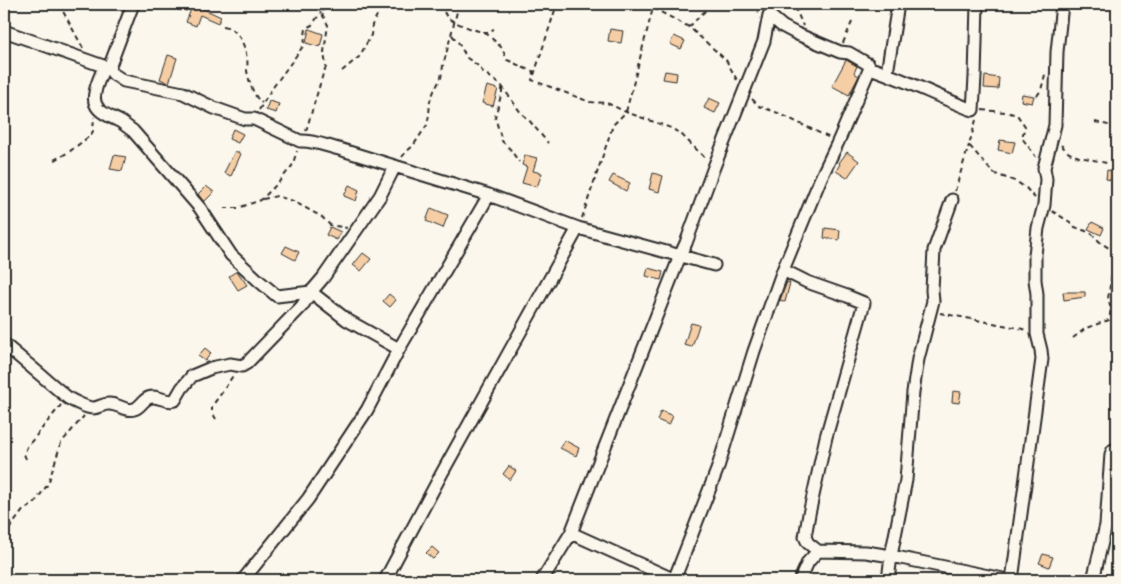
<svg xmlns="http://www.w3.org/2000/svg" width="1121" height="584" font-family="'Gochi Hand',sans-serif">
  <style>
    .building { fill: #f6cea5; stroke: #2b2b2b }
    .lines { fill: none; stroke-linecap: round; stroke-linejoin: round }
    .street-casing { stroke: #2b2b2b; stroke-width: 15 }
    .path { stroke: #2b2b2b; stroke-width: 2; stroke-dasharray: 5 4; stroke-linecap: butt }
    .street { stroke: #fbf7ec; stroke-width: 11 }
  </style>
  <rect width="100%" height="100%" fill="#fbf7ec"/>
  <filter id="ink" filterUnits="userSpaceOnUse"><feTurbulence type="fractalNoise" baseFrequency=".02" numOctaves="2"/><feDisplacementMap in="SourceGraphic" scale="10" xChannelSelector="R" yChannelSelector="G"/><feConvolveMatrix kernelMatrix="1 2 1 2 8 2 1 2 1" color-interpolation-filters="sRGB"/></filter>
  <g filter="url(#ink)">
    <path class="building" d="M193 4 221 17 218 23 200 15 196 26 186 22Z
      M309 29 323 34 320 47 306 43Z
      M610 29 623 31 621 43 608 41Z
      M674 36 685 41 681 49 670 44Z
      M168 55 177 58 169 83 160 79Z
      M846 60 857 66 854 73 859 76 849 95 832 86Z
      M665 71 677 73 676 81 663 79Z
      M985 76 999 78 998 89 984 88Z
      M487 86 498 89 493 106 482 103Z
      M1022 94 1034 96 1032 103 1021 101Z
      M709 98 720 103 715 113 704 108Z
      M269 101 279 104 276 113 266 110Z
      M233 129 243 134 238 143 229 139Z
      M1000 140 1015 142 1012 153 998 150Z
      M235 151 241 154 231 176 224 173Z
      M847 152 859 161 847 178 836 171 840 164 839 163Z
      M114 155 126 157 122 171 110 169Z
      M525 155 537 158 533 171 542 173 537 187 522 183 527 167 522 165Z
      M1107 170 1117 172V181L1106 179Z
      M653 173 663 176 659 192 649 189Z
      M613 175 630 183 626 191 609 182Z
      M349 185 359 190 356 201 344 196Z
      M206 186 214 192 204 202 198 194Z
      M431 208 448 215 443 228 426 221Z
      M1092 222 1104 228 1101 235 1088 229Z
      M330 227 341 232 337 240 326 235Z
      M825 228 840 230 839 240 824 238Z
      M286 246 299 252 295 260 282 253Z
      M363 253 371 259 361 271 353 265Z
      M648 268 663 272 661 280 646 276Z
      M237 271 247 285 238 290 229 276Z
      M787 282 790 283 785 302 780 300Z
      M1063 292H1085V297L1064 300Z
      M389 294 396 300 390 307 383 301Z
      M691 323 699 325 692 347 684 345Z
      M205 348 211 353 205 361 198 356Z
      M953 391 961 392 959 403 952 402Z
      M661 411 673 416 669 425 657 420Z
      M564 440 579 448 576 456 560 448Z
      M509 466 516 471 510 480 503 474Z
      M432 547 439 553 433 559 426 553Z
      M1043 554 1053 557 1049 567 1039 563Z"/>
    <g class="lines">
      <g class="street-casing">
        <path id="street" d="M4 31 109 68 113 74 124 81 183 93 214 108 245 119H254L300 141C313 140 326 146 339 149L489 195 578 228 714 265
          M104 67C101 75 96 84 95 93 91 111 108 115 121 122 125 125 129 128 133 131L200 208 231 255 259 281 277 296 311 292 347 320 399 349
          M109 68 133 4
          M887 73 898 4
          M973 110 975 77 977 4
          M952 200 934 250 932 290 933 301 918 359 913 392 906 480 891 556 1008 580
          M783 270 807 282 847 296 864 303 826 437 809 514 805 537 808 543 818 551 866 552 891 556 888 580
          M4 344 68 398C73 401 87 408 93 408 98 408 103 404 108 404 117 403 126 412 134 409 142 407 143 397 153 397 161 397 167 403 175 400L182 388 192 376 211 368 230 364 242 366 247 363 302 306 311 292 323 278 380 196 395 166
          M571 533 675 580
          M243 580 308 499 367 410 399 349 489 195
          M385 580 442 473 578 228
          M542 580 571 533 680 256 686 243 714 167 764 41 769 15 782 26 797 34 840 52 849 53 868 64 870 68
          M674 580 717 470 754 351 783 270 820 180 838 142 870 68C904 79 936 96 970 109
          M800 580 808 562 818 551
          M1012 580 1042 359 1041 350 1037 334V294L1035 280V255L1038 228 1044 205 1046 179 1044 168 1055 125 1057 52 1062 4
          M1093 580 1106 525 1111 454 1113 450 1117 449"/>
      </g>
      <path class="path" d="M59 4 83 48
        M169 4 177 9 186 11
        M336 4 344 6 346 4
        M440 4C443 8 444 14 448 18 453 22 479 33 486 32 489 32 491 30 494 29
        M742 4 751 6 759 12
        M795 7 803 26
        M653 8 689 27 726 60 737 80
        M223 26C238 28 245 45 247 59 248 63 247 67 247 71 249 81 253 96 262 103
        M689 27 710 6 719 4
        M485 32 502 48 507 60C516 63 523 69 533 71L532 80 590 102 607 103 626 112 671 128 681 134 707 160
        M452 35 458 42 467 58 477 65 483 72 501 85 521 113 528 119 548 143
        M843 43 852 22
        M342 71 359 57 362 52 371 35 372 25 381 8
        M534 75 557 4
        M502 88V92L495 117 502 141 510 149 519 162
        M1037 96 1041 90 1046 71
        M752 99 759 106 778 113 830 138
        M259 110 271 90 304 45 306 28 312 25 321 12
        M982 110 1006 112 1017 115 1025 126 1022 138 1036 157
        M976 120 969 145 993 173 1017 182 1026 188 1035 198
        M1095 122 1117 127
        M306 131 323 74 326 67 324 52 328 25 321 12 328 5 332 4
        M1061 145 1069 153 1079 157 1090 159 1110 164
        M402 157 406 152 413 146 427 125 429 115 430 101 434 91 441 78 443 66 459 4
        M54 160 69 152 91 135 93 131 94 117
        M955 191 969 145
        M263 199 277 196 293 201 322 217 330 225 347 228
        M224 208H238L261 200 278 183 292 166 297 151
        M1052 211 1070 222 1075 227 1091 233 1101 243 1117 253
        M582 218 613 125 626 112 654 4
        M940 313 1019 328 1026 330
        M1073 338 1086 328 1109 320 1111 309 1108 299 1112 272 1116 261 1113 252
        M216 419 212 412V406L223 391 234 374
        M26 459 24 454 27 447 61 405
        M4 536 24 509 33 505 48 484 61 443 84 416"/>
      <use href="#street" class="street"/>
    </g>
  </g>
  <rect width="1121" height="584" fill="none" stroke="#fbf7ec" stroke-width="20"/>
  <rect x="10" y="10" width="1101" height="564" fill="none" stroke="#2b2b2b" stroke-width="2" filter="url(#ink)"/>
</svg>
